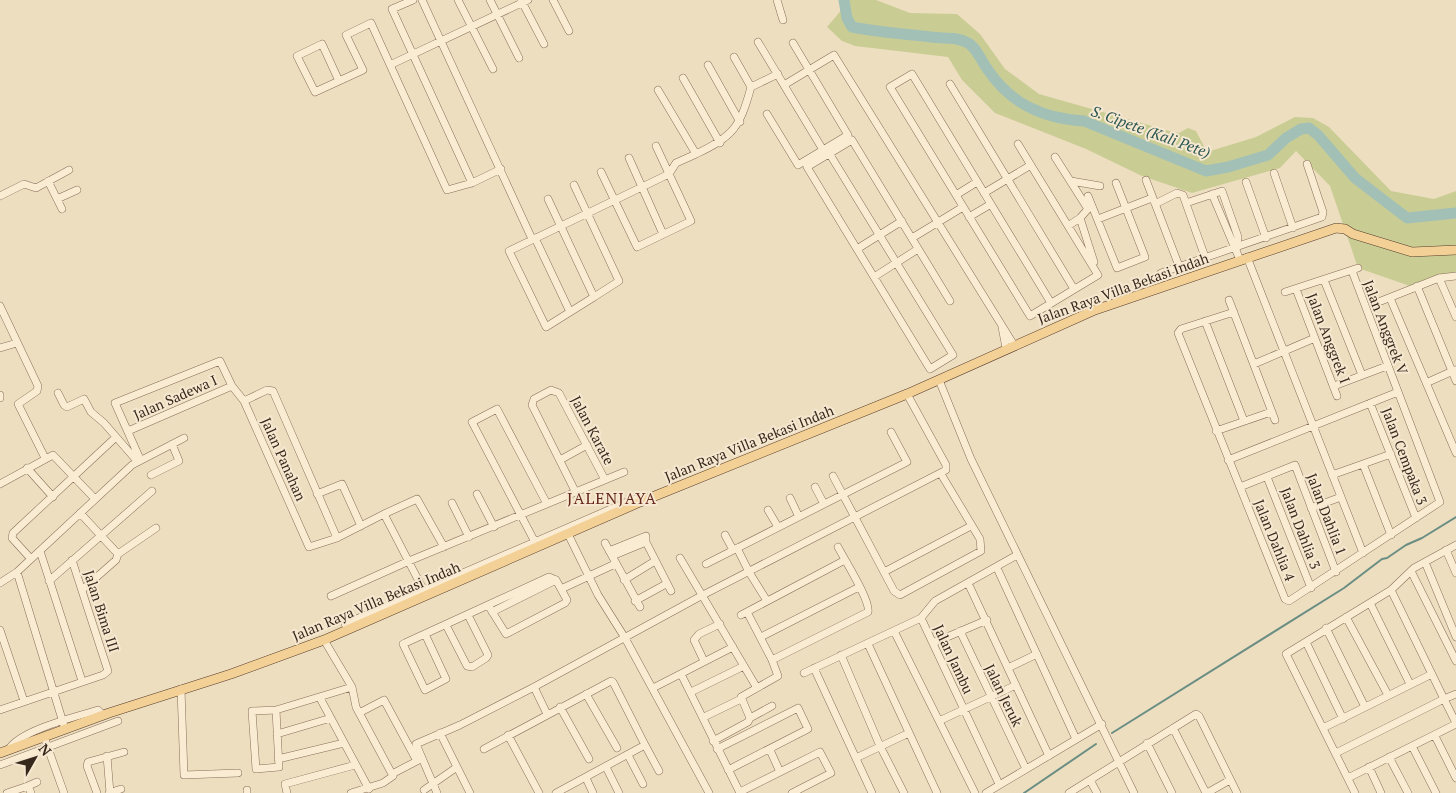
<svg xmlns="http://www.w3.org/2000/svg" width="1456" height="793" font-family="'PT Serif',serif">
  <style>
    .green { fill: #c9cd94 }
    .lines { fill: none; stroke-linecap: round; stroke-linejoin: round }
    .stream { stroke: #6a8e83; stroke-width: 2 }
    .river { stroke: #a3c0b6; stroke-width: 11 }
    .minor-casing { stroke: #886e58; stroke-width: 8 }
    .major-casing { stroke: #553d2c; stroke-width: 10 }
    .minor { stroke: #f9ecd3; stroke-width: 7 }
    .major { stroke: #f3d096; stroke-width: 9 }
    .labels { text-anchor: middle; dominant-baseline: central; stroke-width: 4; stroke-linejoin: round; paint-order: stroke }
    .street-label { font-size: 14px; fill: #37281c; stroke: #f6e8d0 }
    .water-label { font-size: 15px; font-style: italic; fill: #2b5752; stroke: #f6e8d0 }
    .quarter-label { font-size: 16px; letter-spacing: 1px; fill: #64261b; stroke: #f6e8d0 }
  </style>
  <rect width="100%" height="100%" fill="#eedec0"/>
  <path class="green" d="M844 0H876L910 13 957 14 980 34 1005 69 1039 94 1173 132 1179 133 1188 128 1196 131 1207 152 1256 137 1295 117 1313 118 1329 127 1391 191 1434 199 1456 191V275L1433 277 1410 286 1358 268 1330 186 1296 151 1280 168 1192 193 1142 176 1086 149 995 113 962 80 948 57 855 46 842 41 827 27 844 7Z"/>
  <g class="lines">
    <path class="stream" d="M1112 733 1344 588 1382 559 1387 558 1406 545 1422 538 1456 517
      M1024 793 1096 744"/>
    <path class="river" d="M844 0 847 18 852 27C878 32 904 34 931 37 944 39 955 36 968 43 976 47 982 62 988 70 1011 104 1043 119 1084 121L1206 171 1228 167 1268 155 1286 138 1301 129 1309 128 1318 135 1355 178 1407 218 1456 213"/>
    <g class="minor-casing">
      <path id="minor" d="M413 0 392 9 472 183
        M422 0 532 239
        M458 0 493 69
        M490 0 519 58
        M521 0 544 44
        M553 0 569 31
        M777 0 783 20
        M758 42 823 150
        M734 57 751 87
        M390 65 528 0
        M708 65 740 122
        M683 78 720 143
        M339 81 322 44 297 56 315 92 363 70 346 35 371 23 447 190 472 183 501 169
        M950 84 1074 289
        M784 85 834 55 1014 345
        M658 90 696 154C734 136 740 127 751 87L778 74
        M767 114 798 165 848 135 793 43
        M1018 144 1098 275 1030 316 890 87 912 74 1051 303
        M829 153 953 355 930 369 807 167 852 140 950 301
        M1055 157 1088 209 1080 218 1068 226
        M629 158 663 234
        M601 172 637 247 691 221 656 146
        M1274 173 1293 228
        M1146 180 1179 266
        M48 181 62 209
        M1071 181 1100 186
        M1246 182 1266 238
        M574 185 619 281 594 297
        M984 193 1031 165
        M1212 194 1240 260
        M956 195 977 182
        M0 196 24 184 36 188 69 170
        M1088 196 1117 268 1145 257 1116 183
        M57 199 77 190
        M548 199 594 297 546 327 509 251C562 225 616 200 669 174L676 163 696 154
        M1186 203 1222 191 1238 237 1237 248
        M1155 204 1177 193 1183 195 1205 257
        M969 217 991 204
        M1080 218 1094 262
        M1098 219 1152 198
        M535 238 570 312
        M912 238 963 207
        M857 249 902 221
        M1247 257 1363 553
        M1161 273 1322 217 1323 212 1307 164
        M874 277 918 249
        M1439 278 1456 317
        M1324 280 1362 375
        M1417 286 1456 381
        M1296 289 1337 396
        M1285 292 1358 268
        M1390 298 1456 453
        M1229 300 1275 420
        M1381 301 1439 278 1456 276
        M0 306 38 386 37 391 18 404 45 458
        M1234 312 1181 329 1178 333 1285 599 1289 601 1440 502 1352 271
        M1205 321 1244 421
        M1002 327 1006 348
        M0 348 17 343
        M1254 364 1315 338
        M939 380 971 459 1134 793
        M1426 383 1455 370
        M1334 386 1387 366
        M58 393 64 405 67 407 84 399 91 412 104 423 137 461
        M0 395V398
        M244 401 267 390 273 391 337 538
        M1370 403 1416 518
        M128 431 232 386
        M1216 431 1271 412
        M140 459 115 403 220 361 232 386 244 401 309 547 337 538 384 514 426 595
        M560 460 587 445
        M1228 460 1398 392
        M1363 464 1391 535
        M27 468 53 497
        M151 475 179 461 172 444
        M1332 475 1391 454
        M833 476 894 591 900 595 981 551 980 539 941 474
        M1267 477 1311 588
        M0 484 53 455 95 499
        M815 487 824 504
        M1240 487 1295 465 1336 572
        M575 491 532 405 534 399 551 390 559 393 604 478
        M317 494 342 484 361 526
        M477 494 494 527
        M790 498 799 517
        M452 503 469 537
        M1311 508 1341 497
        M768 510 778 527
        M80 513 118 554 116 560 82 590
        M384 514 417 499 444 547
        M568 534 598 595 625 638 709 793
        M725 535 733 550
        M605 543 640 607
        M537 546 472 422 497 409 547 504
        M737 548 749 572 767 601
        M1446 550 1456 573
        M40 551 82 681
        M609 551 646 536V542L671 591
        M118 554 156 528
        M612 556 646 542
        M680 558 757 688
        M31 559 12 538 13 533 116 437
        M1425 562 1456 637
        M706 564 907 462 891 432
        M997 568 1076 739
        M1411 571 1456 661
        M17 572 65 729
        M884 572 971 526
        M624 580 655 561
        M49 581 152 491
        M0 583 17 572 132 465 184 438
        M968 583 1049 756
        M561 589 556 580 549 577 488 605 506 634 565 603 567 600 561 589 615 564
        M331 596 409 561 624 472
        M635 601 666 584
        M1370 603 1410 684
        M492 612 556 580
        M747 612 772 660 868 612C871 601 844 559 838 547
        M741 615 845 560
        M1346 617 1388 695
        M921 618 999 784
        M345 624 634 499
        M446 625 467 666 472 667 486 658 488 655 468 615
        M1326 628 1365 707
        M0 630 24 701
        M894 631 975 793
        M960 631 1026 769
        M425 634 446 679 425 690 403 644 405 643 488 605
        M761 637 859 587
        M324 640 352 687 356 707 393 776 383 783 351 793
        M1306 642 1343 719
        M933 643 987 620
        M868 644 937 793
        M841 655 880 746 904 793
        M704 661 694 640 699 634 720 624
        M814 668 872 793
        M1008 668 1037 654
        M804 673 921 618 935 601 1017 555
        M681 674 740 793
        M534 687 547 714
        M653 688 733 647
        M181 689 184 775 238 773
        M691 692 744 666
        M586 694 617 748
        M1456 694 1444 699 1456 723
        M320 698 369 789
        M560 707 589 759
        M0 710 103 675 108 671 72 560
        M276 710 279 767 256 769 252 711 276 710 352 687
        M359 713 384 700 417 761 392 774
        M704 717 741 699
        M750 718 772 706
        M939 721 1016 685
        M1173 728 1206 793
        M1323 728 1432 674
        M440 733 470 793
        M277 734 331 718
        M508 735 539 793
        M1435 736 1456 778
        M44 737 64 793
        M713 741 748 722 750 718 741 697 778 676 772 660
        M1147 743 1172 793
        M645 745 659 771
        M1412 746 1436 793
        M9 749C21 730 75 717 98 710L103 715
        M484 749 611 681 613 682 645 745 556 793
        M717 749 798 708 808 729 728 770
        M770 750 780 772
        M1336 753 1444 699 1391 590
        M628 755 643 784
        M107 756 110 793
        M1389 757 1408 793
        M856 758 909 733
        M278 759 344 743
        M0 765 118 721
        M606 767 619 793
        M1369 767 1381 793
        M586 778 593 793
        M1348 778 1456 724
        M1090 780 1097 793
        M28 786 37 782
        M247 790V793
        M424 790 457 767
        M740 792 820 752 831 773 792 793
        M7 793 28 786 31 793
        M97 793 87 766 88 762 124 752
        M109 793 121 789
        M287 793 285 784 355 765
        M437 793 416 744 460 725 534 687 701 596 946 470V465L907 394
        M986 793 1102 724
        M1069 793 1196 714 1199 716 1237 793
        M1207 793 1230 780
        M1355 793 1286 654 1391 590 1414 568 1456 545"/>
    </g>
    <g class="major-casing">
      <path id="major" d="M0 753 109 713 231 674 324 640 640 502 907 394 1095 310 1336 228 1345 229 1353 234 1412 252 1456 250"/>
    </g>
    <use href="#minor" class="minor"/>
    <use href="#major" class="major"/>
  </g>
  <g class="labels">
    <g class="street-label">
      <text transform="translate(1123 288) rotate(-20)">Jalan Raya Villa Bekasi Indah</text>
      <text transform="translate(1386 327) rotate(69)">Jalan Anggrek V</text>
      <text transform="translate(1329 338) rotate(69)">Jalan Anggrek I</text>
      <text transform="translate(175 397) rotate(-24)">Jalan Sadewa I</text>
      <text transform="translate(593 430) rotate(62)">Jalan Karate</text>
      <text transform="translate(749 443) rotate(-22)">Jalan Raya Villa Bekasi Indah</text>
      <text transform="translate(1405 456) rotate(69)">Jalan Cempaka 3</text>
      <text transform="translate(284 459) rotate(66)">Jalan Panahan</text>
      <text transform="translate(1327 514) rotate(69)">Jalan Dahlia 1</text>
      <text transform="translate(1301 528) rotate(69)">Jalan Dahlia 3</text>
      <text transform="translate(1275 540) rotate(68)">Jalan Dahlia 4</text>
      <text transform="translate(376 601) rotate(-23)">Jalan Raya Villa Bekasi Indah</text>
      <text transform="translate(102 611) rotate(72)">Jalan Bima III</text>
      <text transform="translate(954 659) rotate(65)">Jalan Jambu</text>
      <text transform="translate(1004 695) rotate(64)">Jalan Jeruk</text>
    </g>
    <g class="water-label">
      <text transform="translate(1151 131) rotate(20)">S. Cipete (Kali Pete)</text>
    </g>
    <g class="quarter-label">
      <text x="612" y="498">JALENJAYA</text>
    </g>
  </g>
  <g transform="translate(35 758) rotate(51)" stroke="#f6e8d0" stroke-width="4" paint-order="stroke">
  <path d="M0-4L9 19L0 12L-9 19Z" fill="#37281c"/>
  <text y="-8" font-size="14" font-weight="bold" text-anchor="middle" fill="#37281c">N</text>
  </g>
</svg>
